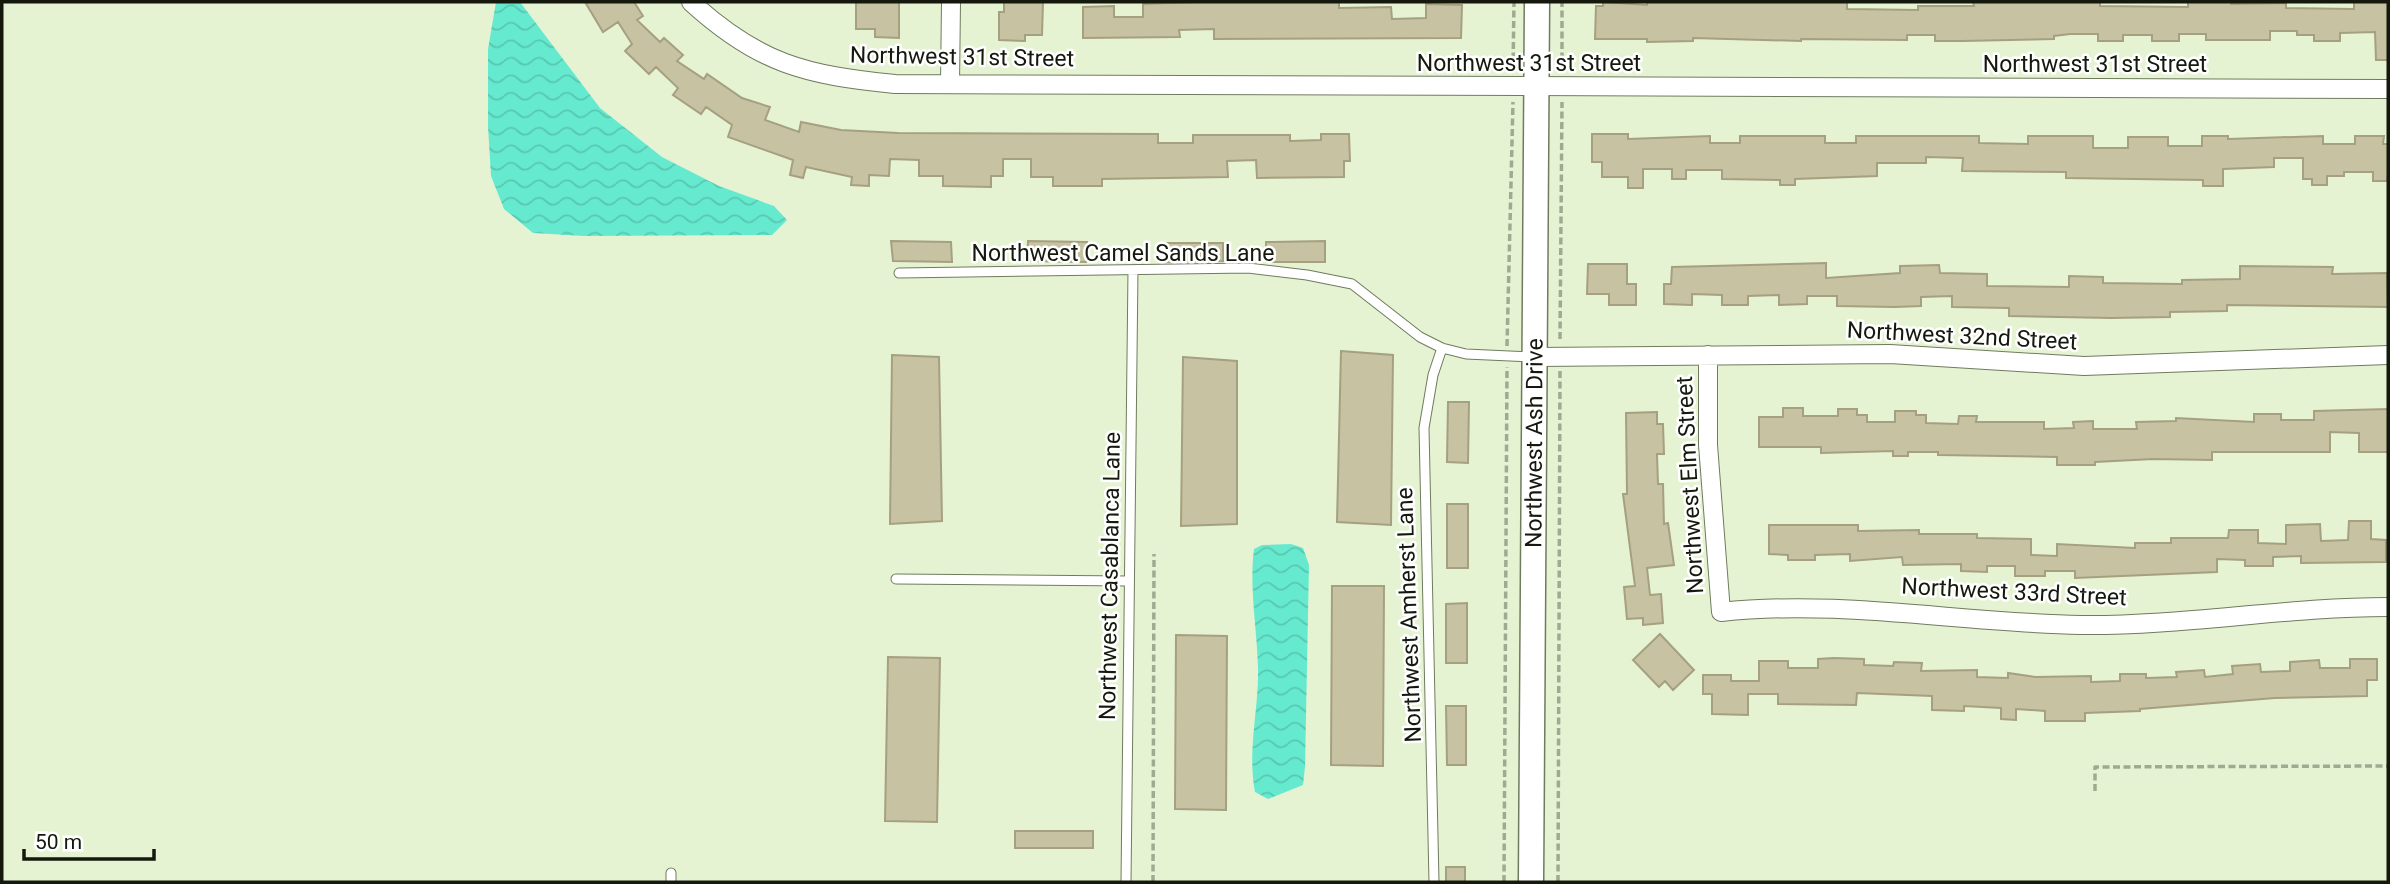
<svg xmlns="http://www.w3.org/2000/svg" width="2390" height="884" font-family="Roboto,sans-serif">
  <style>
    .water { fill: url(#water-waves) }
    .building { fill: #c7c2a1; stroke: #a5a080; stroke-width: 2 }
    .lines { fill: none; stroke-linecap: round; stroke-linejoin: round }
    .lane-casing { stroke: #6f7b5e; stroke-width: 11 }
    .street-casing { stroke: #6f7b5e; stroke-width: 20 }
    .secondary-casing { stroke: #6f7b5e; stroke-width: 27 }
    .path { stroke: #a0aa91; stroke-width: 3.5; stroke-dasharray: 7 3.5; stroke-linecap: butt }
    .lane { stroke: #fff; stroke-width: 9 }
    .street { stroke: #fff; stroke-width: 18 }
    .secondary { stroke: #fff; stroke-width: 24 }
    .labels { text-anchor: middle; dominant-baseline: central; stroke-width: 5; stroke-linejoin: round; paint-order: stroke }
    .street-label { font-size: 23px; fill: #14180d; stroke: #fff }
  </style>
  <defs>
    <pattern id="water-waves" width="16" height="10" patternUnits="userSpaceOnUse" patternTransform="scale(1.75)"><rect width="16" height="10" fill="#66eacf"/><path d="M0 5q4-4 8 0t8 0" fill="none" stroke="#58c8b1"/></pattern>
  </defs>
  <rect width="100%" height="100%" fill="#e6f3d3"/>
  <path class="water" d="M496 2H520L600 108 662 157 719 186 774 206 787 220 772 235 584 236 533 233 504 209 491 176 488 127V49Z
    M1291 544 1303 548 1309 565 1305 767 1303 785 1268 799 1255 792C1247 750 1259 709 1258 668 1257 628 1249 588 1254 549L1262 545Z"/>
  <path class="building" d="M585 2H634L643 16 637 20 660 42 664 38 683 55 677 61 704 79 707 74 742 98 770 107 765 120 799 132 801 122 841 130 898 133 1158 134V143H1193V135H1290V141L1321 140V134H1349L1350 161H1344V177L1257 178 1256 160 1227 161 1228 177 1102 179V186H1053V177H1031V159H1003V176H991V187L943 186V176H919V160L890 159 889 176 869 175V186L851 185 852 177 806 167 803 178 790 175 793 160 728 137 732 125 706 107 701 114 673 95 678 88 656 67 649 74 625 51 632 44 618 22 603 32Z
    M856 2H899V38L875 37V29H856Z
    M1004 2H1043L1042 35H1025V41L999 40V12H1004Z
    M1195 2H1339V8L1391 7 1392 19 1426 18V4L1462 5 1461 38 1214 39V29L1179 30 1180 37 1083 38V7L1114 6V17H1143V4Z
    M1603 2 1647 5V2H1847V9L1918 10V6H1974L1973 2H2100V6L2188 7V2H2231V4L2286 3V8L2354 9V2H2388V60H2376L2375 32 2340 33V41H2314V35H2297V31H2270V40H2206V34H2179V41H2152V35H2123V41H2098V34H2070L2054 36V39L1962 41H1935V35H1907V40L1801 39V41L1693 38V41L1647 42V39H1595L1596 6H1603Z
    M1592 134H1628V139L1710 136V143H1740V136H1825V143H1856V136H1979V143L2028 144V136H2093V148H2128V137H2168V146H2202V136H2228V139L2323 136V144H2355V136H2384L2383 144H2388V172L2387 181H2373V172H2344V176H2327V185H2312V179H2303V158H2274V167L2223 169V186H2203V180L2066 178V172L1962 171 1963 158 1926 157V163H1877V176L1795 179V185H1780V180L1722 179V170H1686V179H1672V169H1643V188H1628V177H1602V162H1592Z
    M891 241 951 242 952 262 893 261Z
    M1028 241 1087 242 1086 262 1027 261Z
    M1325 241V262H1266V242Z
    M1166 243H1223V261L1165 262Z
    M1826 263V278L1900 273V266L1939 265 1940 273 1987 274V286L2069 287V276L2103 277V283L2182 284V280L2240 279V266L2333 267 2332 274 2387 273 2388 307 2227 305V311L2170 312V317L2111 318 2009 316V308L1952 307V296L1921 297V306L1894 307 1837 306V296H1807V304L1779 305V295L1748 296V305H1722V295L1692 294V305L1664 304V284H1671L1672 267Z
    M1588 264H1627V284H1636V305H1609V294H1587Z
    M1341 351 1393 355 1391 525 1337 522Z
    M892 355 939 357 942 521 890 524Z
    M1183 357 1237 361V524L1181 526Z
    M1448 402H1469L1468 463 1447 462Z
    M1783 408H1803V416H1838V409H1857V415H1867V422H1895V411H1916V415H1926V423L1958 424 1959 416H1977L1976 422H2044V429L2074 428 2073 422 2093 421V429H2137L2136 422 2176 421V418L2254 422V414H2281V420H2314V411L2388 409V452H2359V433L2330 432V452H2212V460L2153 459 2095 462V465H2057V457L1938 455V452H1908V456H1893V451L1821 453V447H1759V417H1783Z
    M1657 412V424H1663L1664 454H1657L1658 484H1663L1664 524 1668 523 1674 565 1647 568 1650 595 1661 594 1663 623 1643 625V618L1627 619 1624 587 1635 586 1623 494H1627L1626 413Z
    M1447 504H1468V568H1447Z
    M2349 521H2371V539L2386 540V562L2301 563V556L2273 557V566H2245V560L2217 559V572L2075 578V571H2045V576H2015V566H1987V572L1961 571V564L1903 565 1902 557 1850 561V554L1815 555V560H1788V555L1769 554V525H1858V531L1919 530V534H1977V538L2031 539V555L2057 556V544L2135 548V543H2171V538H2228L2229 530H2258V543L2286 544V525L2320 524 2321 541 2348 540Z
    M1332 586H1384L1383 766 1331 765Z
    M1467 603V663H1446V604Z
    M1660 634 1694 670 1673 690 1665 681 1659 687 1633 660Z
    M1176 635 1227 636 1226 810 1175 809Z
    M888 657 940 658 937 822 885 821Z
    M1834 658 1864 659V665L1893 666 1894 662 1922 663 1921 671 1977 670V677L2008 678V673L2035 677 2091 676V682L2120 681V674H2146V678L2177 677 2176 672 2204 670 2205 677 2233 674 2232 666 2260 664 2261 672 2290 671V662L2319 660 2320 668H2350V659H2377V680H2367V696L2275 698 2140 709V711L2085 713V721H2045V711L2016 709V720L2001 719V708L1964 706V711L1932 710V696L1857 693 1856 705 1778 704V694H1748V715L1712 714V694H1703V675H1731V681H1759V661H1788V668H1818V659Z
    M1446 706H1466V765H1447Z
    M1015 831H1093V848H1015Z
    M1446 867H1465V882H1446Z"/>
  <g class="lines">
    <g class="lane-casing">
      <path id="lane" d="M899 273 1248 268 1307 275 1352 284 1420 337 1442 348 1466 354 1532 357
        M896 579 1129 581
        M671 873V882
        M1126 882 1133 270
        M1434 882 1424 428 1433 375 1442 348"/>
    </g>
    <g class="street-casing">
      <path id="street" d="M691 2C759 64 805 75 895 84L2388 89
        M950 84 951 2
        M1708 355V445L1721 612C1841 599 1960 623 2081 625 2184 626 2286 607 2388 607
        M1534 357 1890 354 2084 366 2388 355"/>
    </g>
    <g class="secondary-casing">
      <g id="secondary">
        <path id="s1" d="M1531 882 1537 2"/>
      </g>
    </g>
    <path class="path" d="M1513 70 1514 2
      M1562 70V2
      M1560 339 1562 102
      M1507 346 1513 102
      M2095 791V767L2388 766
      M1153 882 1154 554
      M1504 882 1507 367
      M1558 882 1560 371"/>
    <use href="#lane" class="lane"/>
    <use href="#street" class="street"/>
    <use href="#secondary" class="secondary"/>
  </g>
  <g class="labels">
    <g class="street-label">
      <text transform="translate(962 57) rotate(1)">Northwest 31st Street</text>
      <text x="1529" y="63">Northwest 31st Street</text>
      <text x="2095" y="64">Northwest 31st Street</text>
      <text x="1123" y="253">Northwest Camel Sands Lane</text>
      <text transform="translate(1962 336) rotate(3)">Northwest 32nd Street</text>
      <text stroke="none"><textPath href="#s1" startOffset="439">Northwest Ash Drive</textPath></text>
      <text transform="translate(1690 485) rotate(-93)">Northwest Elm Street</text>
      <text transform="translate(1110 576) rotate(-89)">Northwest Casablanca Lane</text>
      <text transform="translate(2014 592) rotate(3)">Northwest 33rd Street</text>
      <text transform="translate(1409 615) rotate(-92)">Northwest Amherst Lane</text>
    </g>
  </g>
  <rect width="2390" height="884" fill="none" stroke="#14180d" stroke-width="7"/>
  <path d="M24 849v10h130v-10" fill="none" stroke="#14180d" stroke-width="3.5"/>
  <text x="35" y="849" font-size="21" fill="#14180d" stroke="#ffffff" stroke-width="5" paint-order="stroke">50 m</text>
</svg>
